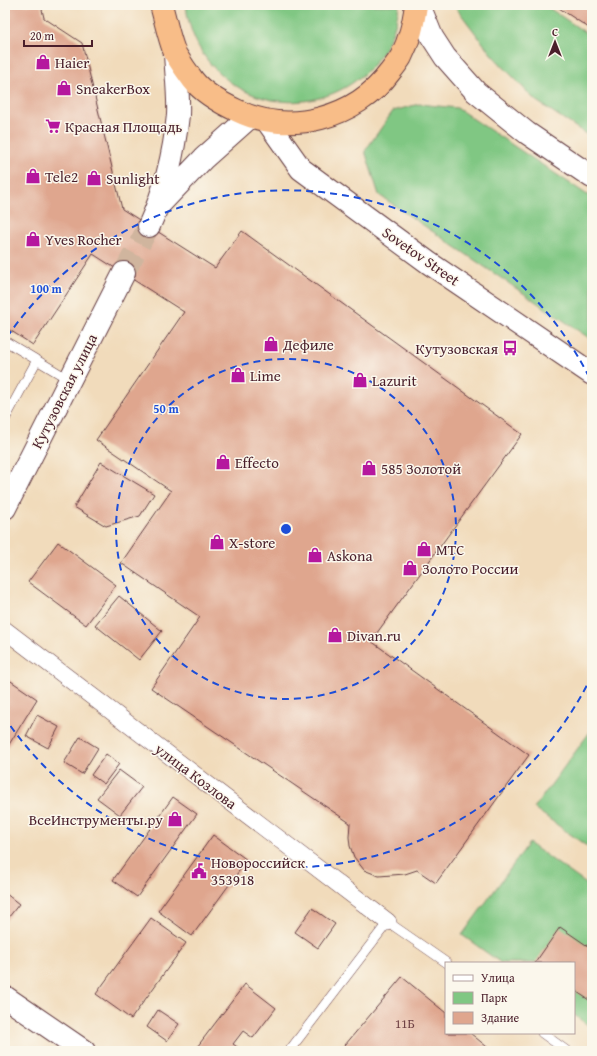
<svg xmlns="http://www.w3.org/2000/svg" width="597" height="1056" font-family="'Gentium Book Plus',serif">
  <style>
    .green { fill: #80c783; stroke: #657357 }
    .building { fill: #dfa68e }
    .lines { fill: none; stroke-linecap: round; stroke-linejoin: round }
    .tertiary-tunnel { stroke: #d0b59e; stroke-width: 22; stroke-dasharray: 22 11; stroke-linecap: butt }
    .service-casing { stroke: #633b41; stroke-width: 10 }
    .minor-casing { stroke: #633b41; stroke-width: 18 }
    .tertiary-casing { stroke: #633b41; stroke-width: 24 }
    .trunk-casing { stroke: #633b41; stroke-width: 24 }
    .service { stroke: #fff; stroke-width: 9 }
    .minor { stroke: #fff; stroke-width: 17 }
    .tertiary { stroke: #fff; stroke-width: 22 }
    .trunk { stroke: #f8bd88; stroke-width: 22 }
    .ring { fill: none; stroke: #1d4ed8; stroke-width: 2; stroke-dasharray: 7 5 }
    .labels { text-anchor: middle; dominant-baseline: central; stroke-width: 3; stroke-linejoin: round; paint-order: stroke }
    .number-label { font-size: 13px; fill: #6f4144 }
    .poi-label { font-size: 15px; fill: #4a1f2b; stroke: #fbf7ec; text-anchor: start }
    .street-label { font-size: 15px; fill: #4a1f2b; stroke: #fbf7ec }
    .centre { fill: #1d4ed8; stroke: #fbf7ec; stroke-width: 2 }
    .ring-label { font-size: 12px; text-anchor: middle; font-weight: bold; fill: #1d4ed8; stroke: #fbf7ec; stroke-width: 3; stroke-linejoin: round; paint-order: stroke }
  </style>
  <rect width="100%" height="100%" fill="#fbf7ec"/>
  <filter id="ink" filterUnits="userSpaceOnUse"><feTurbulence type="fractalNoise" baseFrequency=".025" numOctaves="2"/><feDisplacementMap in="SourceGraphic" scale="8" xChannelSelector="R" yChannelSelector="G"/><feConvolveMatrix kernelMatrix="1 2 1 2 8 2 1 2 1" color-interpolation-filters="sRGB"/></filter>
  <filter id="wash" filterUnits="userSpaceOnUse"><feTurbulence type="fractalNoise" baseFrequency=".012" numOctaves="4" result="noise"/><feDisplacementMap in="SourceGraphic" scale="16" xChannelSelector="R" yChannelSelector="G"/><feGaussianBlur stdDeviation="0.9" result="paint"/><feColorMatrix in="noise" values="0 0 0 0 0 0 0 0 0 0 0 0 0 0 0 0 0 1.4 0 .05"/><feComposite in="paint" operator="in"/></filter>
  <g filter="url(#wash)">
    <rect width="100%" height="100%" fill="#f1dbbb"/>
    <path class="green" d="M186 5H399C389 96 278 135 214 68 198 51 188 28 186 5Z
      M454 5H550L549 8 592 37V138L535 100 492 55Z
      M419 104 457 108 592 198V340L379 195 365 151 393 111Z
      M592 729V850L534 808Z
      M529 843 592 888V1028L574 1015V963H501L462 935Z"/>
    <g id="blocks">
      <path class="building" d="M5 5H41L44 18 82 43 122 209 215 268 242 231 522 434 371 641 529 755 436 883 417 870 405 874 379 876 364 870 354 857 350 846 349 837 350 823 151 688 200 617 121 563 171 491 96 440 184 312 93 254 33 345 5 327Z
        M557 5H592V30L556 6Z
        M101 462 154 494 140 516 106 526 74 507Z
        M58 542 116 585 86 625 28 582Z
        M119 596 162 631 139 660 95 625Z
        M5 677 37 699 5 751Z
        M37 715 59 727 48 748 26 736Z
        M80 737 98 748 82 774 64 763Z
        M106 754 119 764 104 784 91 775Z
        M119 770 142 787 120 815 97 798Z
        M173 797 197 814 137 897 113 880Z
        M213 835 247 860 192 936 158 911Z
        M5 893 19 904 5 922Z
        M312 908 335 924 318 948 295 932Z
        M151 918 186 943 131 1019 96 994Z
        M560 927 592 949V996L589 1000 574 990V963H535Z
        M402 977 446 1013V1033H470L492 1051H340Z
        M245 984 276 1008 253 1038 243 1031 233 1044 243 1051H194Z
        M158 1010 179 1024 167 1041 147 1027Z"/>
    </g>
  </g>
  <g filter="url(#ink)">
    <use href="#blocks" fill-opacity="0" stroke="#633b41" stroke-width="1"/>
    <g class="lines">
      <path class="tertiary-tunnel" d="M124 273 149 226"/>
      <g class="service-casing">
        <path id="service" d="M5 341 70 380
          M5 419 37 360
          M542 1033 567 1051
          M289 1051 388 922 447 963"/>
      </g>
      <g class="minor-casing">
        <path id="minor" d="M5 630 388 922"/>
      </g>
      <g class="tertiary-casing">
        <path id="tertiary" d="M419 5 432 37 445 57 476 92 527 133 592 177
          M267 121 301 169 429 263 592 374
          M160 204 204 158 250 117
          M149 226C165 191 174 154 178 115 179 97 176 72 175 54
          M5 508 124 273
          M5 997 84 1051"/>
      </g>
      <g class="trunk-casing">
        <path id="trunk" d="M161 5C165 18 170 44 176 55 181 63 187 72 193 80 203 93 223 104 238 111 290 136 356 118 390 72 394 67 398 62 401 57 410 39 413 25 416 5"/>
      </g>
      <use href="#service" class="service"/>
      <use href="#minor" class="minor"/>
      <use href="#tertiary" class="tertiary"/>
      <use href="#trunk" class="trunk"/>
    </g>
  </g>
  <g class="ring">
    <circle cx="286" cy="529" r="170"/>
    <path d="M592 675A339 339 0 0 1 7 721M7 337A339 339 0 0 1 592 383"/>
  </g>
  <defs>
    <g id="shop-bare" transform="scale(1.2)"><path d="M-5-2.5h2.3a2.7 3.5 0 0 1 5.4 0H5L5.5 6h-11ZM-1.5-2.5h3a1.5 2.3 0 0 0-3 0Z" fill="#b5179e" stroke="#fbf7ec" stroke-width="2.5" paint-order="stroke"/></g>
    <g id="supermarket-bare" transform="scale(1.2)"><path d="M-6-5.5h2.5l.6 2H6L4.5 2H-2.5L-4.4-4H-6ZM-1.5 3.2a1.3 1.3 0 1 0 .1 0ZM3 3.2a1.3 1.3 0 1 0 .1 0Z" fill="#b5179e" stroke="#fbf7ec" stroke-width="2.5" paint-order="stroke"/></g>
    <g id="bus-bare" transform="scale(1.2)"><path d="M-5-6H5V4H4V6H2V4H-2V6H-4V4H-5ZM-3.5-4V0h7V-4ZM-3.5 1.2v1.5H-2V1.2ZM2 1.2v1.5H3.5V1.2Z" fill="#b5179e" stroke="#fbf7ec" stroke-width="2.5" paint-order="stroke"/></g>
    <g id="civic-bare" transform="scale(1.2)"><path d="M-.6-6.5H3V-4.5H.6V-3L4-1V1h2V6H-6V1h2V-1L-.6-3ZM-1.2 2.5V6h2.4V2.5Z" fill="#b5179e" stroke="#fbf7ec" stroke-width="2.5" paint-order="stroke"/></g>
  </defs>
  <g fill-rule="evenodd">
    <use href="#shop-bare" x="43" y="62"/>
    <use href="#shop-bare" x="64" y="88"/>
    <use href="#supermarket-bare" x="53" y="126"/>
    <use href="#shop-bare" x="33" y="176"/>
    <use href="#shop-bare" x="94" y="178"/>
    <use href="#shop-bare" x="33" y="239"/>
    <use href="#shop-bare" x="271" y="344"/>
    <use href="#bus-bare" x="510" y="348"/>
    <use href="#shop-bare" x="238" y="375"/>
    <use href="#shop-bare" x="360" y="380"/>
    <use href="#shop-bare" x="223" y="462"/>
    <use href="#shop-bare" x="369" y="468"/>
    <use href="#shop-bare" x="217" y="542"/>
    <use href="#shop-bare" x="424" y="549"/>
    <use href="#shop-bare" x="315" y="555"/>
    <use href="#shop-bare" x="410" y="568"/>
    <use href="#shop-bare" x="335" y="635"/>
    <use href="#shop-bare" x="175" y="819"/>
    <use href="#civic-bare" x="199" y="871"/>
  </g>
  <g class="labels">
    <g class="number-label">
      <text x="405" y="1023">11Б</text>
    </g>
    <g class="poi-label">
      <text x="55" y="62">Haier</text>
      <text x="76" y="88">SneakerBox</text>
      <text x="65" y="126">Красная Площадь</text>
      <text x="45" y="176">Tele2</text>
      <text x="106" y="178">Sunlight</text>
      <text x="45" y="239">Yves Rocher</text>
      <text x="283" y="344">Дефиле</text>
      <text x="498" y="348" text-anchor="end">Кутузовская</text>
      <text x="250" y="375">Lime</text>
      <text x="372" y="380">Lazurit</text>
      <text x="235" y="462">Effecto</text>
      <text x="381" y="468">585 Золотой</text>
      <text x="229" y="542">X-store</text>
      <text x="436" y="549">МТС</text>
      <text x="327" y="555">Askona</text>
      <text x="422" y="568">Золото России</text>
      <text x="347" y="635">Divan.ru</text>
      <text x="163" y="819" text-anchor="end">ВсеИнструменты.ру</text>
      <text x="211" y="862">Новороссийск<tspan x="211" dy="17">353918</tspan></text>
    </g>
    <g class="street-label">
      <text transform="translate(421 256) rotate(35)">Sovetov Street</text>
      <text transform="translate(64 391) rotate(-63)">Кутузовская улица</text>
      <text transform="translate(196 776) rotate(37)">улица Козлова</text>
    </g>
  </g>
  <circle cx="286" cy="529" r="6" class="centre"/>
  <g class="ring-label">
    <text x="46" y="293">100 m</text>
    <text x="166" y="413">50 m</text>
  </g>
  <rect width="597" height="1056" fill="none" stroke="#fbf7ec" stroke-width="20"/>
  <rect x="445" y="962" width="130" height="72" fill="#fbf7ec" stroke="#b4a19f"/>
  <rect x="453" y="975" width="20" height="6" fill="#ffffff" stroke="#b4a19f"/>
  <text x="481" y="982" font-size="12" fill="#4a1f2b">Улица</text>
  <rect x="453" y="992" width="20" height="12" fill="#80c783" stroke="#b4a19f"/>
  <text x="481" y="1002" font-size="12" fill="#4a1f2b">Парк</text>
  <rect x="453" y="1012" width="20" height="12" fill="#dfa68e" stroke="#b4a19f"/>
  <text x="481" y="1022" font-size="12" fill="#4a1f2b">Здание</text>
  <g transform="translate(555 42)" stroke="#fbf7ec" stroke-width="3" paint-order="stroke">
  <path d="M0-3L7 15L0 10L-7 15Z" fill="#4a1f2b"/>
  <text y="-6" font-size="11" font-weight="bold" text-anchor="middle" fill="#4a1f2b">С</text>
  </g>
  <path d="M24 40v6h68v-6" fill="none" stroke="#4a1f2b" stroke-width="2"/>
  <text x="30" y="40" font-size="12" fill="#4a1f2b" stroke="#fbf7ec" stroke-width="3" paint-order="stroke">20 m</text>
</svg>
